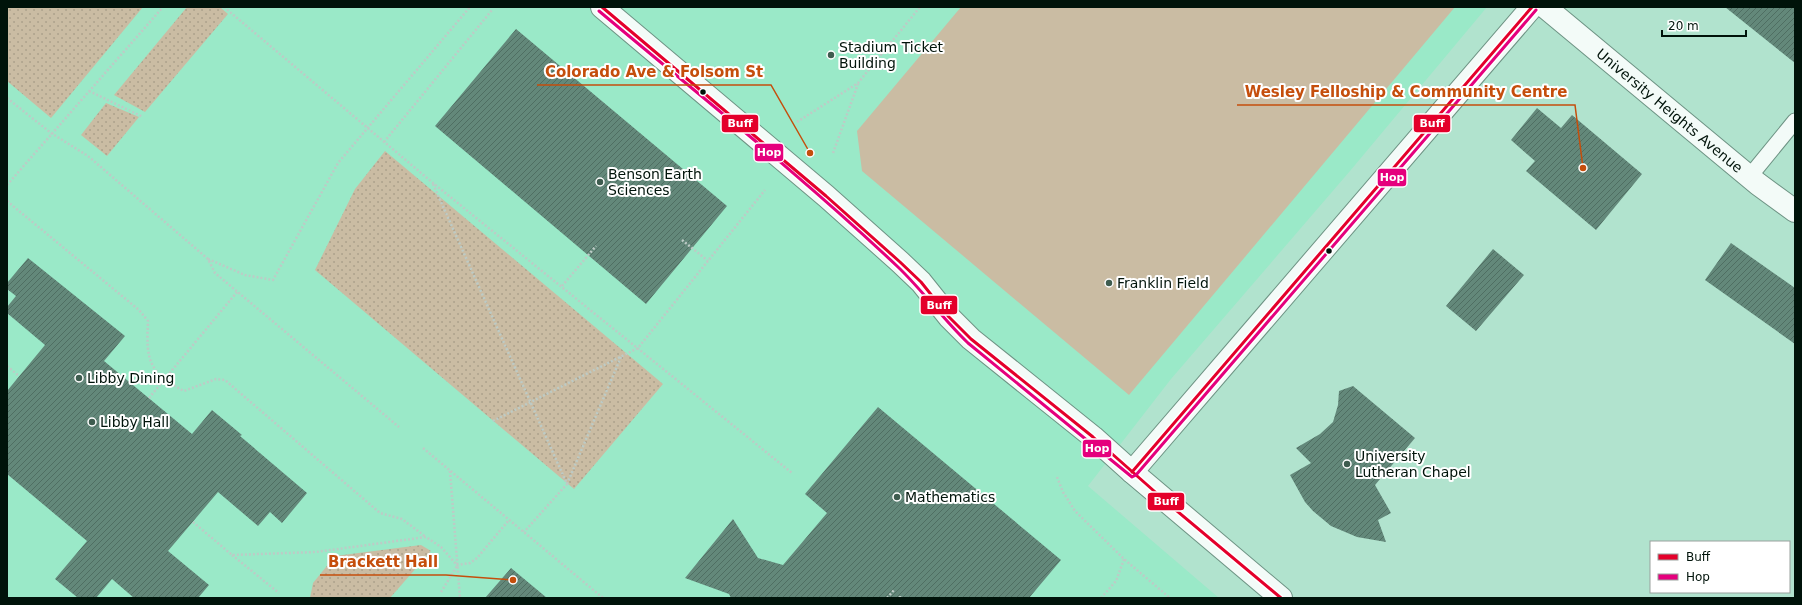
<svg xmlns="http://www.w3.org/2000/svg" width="1802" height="605" font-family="'DejaVu Sans',sans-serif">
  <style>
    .built { fill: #9ae9c8 }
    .grass { fill: url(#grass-dots) }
    .pitch { fill: #cabca3 }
    .building { fill: url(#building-hatch) }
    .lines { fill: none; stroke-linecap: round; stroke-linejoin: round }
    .service-casing { stroke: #6e9384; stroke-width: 17 }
    .minor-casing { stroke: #6e9384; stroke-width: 24 }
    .tertiary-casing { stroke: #6e9384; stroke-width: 24 }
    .secondary-casing { stroke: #6e9384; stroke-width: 24 }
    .path { stroke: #bdcbc6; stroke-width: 2.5; stroke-dasharray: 2 2; stroke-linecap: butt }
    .service { stroke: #f3fbf8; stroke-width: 15 }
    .minor { stroke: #f3fbf8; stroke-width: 22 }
    .tertiary { stroke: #f3fbf8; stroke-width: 22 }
    .secondary { stroke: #f3fbf8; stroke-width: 22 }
    .bus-1-casing { stroke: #fff; stroke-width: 6 }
    .bus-2-casing { stroke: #fff; stroke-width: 6 }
    .bus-1 { stroke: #e4002b; stroke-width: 3 }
    .bus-2 { stroke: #e5007d; stroke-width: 3 }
    .poi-dot { fill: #3e5c4f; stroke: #fff; stroke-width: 1.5 }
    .bus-dot { fill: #00130a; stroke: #fff; stroke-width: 1.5 }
    .labels { text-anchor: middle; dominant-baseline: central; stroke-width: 4; stroke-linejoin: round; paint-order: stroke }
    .poi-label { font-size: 14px; fill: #00130a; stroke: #fff; text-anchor: start }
    .street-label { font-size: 14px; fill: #00130a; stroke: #fff }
    .leader { fill: none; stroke: #c54e0c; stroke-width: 1.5 }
    .callout-dot { fill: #c54e0c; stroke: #fff; stroke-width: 1.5 }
    .callout-label { font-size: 15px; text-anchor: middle; font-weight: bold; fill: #c54e0c; stroke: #fff; stroke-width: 4; stroke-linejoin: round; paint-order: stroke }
    .line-badge { stroke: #fff; stroke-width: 1.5 }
    .badge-label { font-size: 11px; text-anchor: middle; font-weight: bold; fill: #fff }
  </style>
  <defs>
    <pattern id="grass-dots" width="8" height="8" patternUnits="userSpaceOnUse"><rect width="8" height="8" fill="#cabca3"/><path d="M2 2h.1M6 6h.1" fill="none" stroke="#aca18b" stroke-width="1.8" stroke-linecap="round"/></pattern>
    <pattern id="building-hatch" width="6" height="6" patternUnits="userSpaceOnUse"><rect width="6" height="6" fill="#63887a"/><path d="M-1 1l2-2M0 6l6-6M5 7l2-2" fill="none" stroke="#4f6e62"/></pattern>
  </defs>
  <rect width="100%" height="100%" fill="#b1e3ce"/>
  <path class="built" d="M7 7H1487L1350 171 1171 379 1088 486 1219 598H7Z"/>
  <path class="grass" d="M7 7H143L51 118 7 81Z
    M187 7H220L228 14 145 112 114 95Z
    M106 103 139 117 107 156 81 135Z
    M385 151 663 384 574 489 315 270 355 189Z
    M421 545 431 551 390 598H310L313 583 335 556Z"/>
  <path class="pitch" d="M961 7H1455L1129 395 862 171 857 131Z"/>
  <path class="building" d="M1725 7H1795V63Z
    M516 29 727 206 646 304 435 126Z
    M1537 108 1561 128 1572 115 1642 174 1596 230 1526 171 1535 161 1511 140Z
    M1731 243 1795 288V344L1705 280Z
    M1493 249 1524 275 1476 331 1446 306Z
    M28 258 125 336 104 361 192 434 212 410 242 435 240 436 307 493 282 523 270 512 258 526 218 492 168 551 209 585 198 598H134L112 579 96 598H78L55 579 87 541 7 474V391L45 345 7 313V307L16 296 7 289V283Z
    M1353 386 1415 438 1375 485 1391 513 1378 520 1386 542 1357 537 1331 526 1313 511 1305 502 1290 475 1311 463 1296 448 1320 434 1333 422 1338 405 1339 391Z
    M878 407 1061 560 1029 598H731L729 594 685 578 733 519 758 558 783 565 827 513 805 494Z
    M511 568 547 598H485Z"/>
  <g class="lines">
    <g class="service-casing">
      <path id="service" d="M1750 176 1795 121"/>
    </g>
    <g class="minor-casing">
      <g id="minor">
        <path id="s1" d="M1545 7 1758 184 1795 211"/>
      </g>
    </g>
    <g class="tertiary-casing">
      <path id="tertiary" d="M602 7 826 196 900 262 921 282 949 317 971 339 1093 437 1132 472"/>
    </g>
    <g class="secondary-casing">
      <path id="secondary" d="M1281 598 1132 472 1532 7"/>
    </g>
    <path class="path" d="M224 7 433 183 792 473
      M89 91 143 117
      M7 98 51 133 88 156 208 259 215 273 399 427
      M797 122 858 83 920 7
      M384 142 492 10
      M833 153 858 84
      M433 184 567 484 524 532
      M7 185 163 7
      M7 201 139 310 148 321C146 360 148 372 184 391L216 379 225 380 380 513 402 519 426 537
      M682 240 708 261
      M208 259 245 275 273 280 338 163 470 7
      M562 286 596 246
      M7 366 19 376
      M149 398 237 292
      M493 421 638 348 765 190
      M423 448 603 598
      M450 471 460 598
      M1057 477 1063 492 1075 511 1124 559 1170 598
      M567 484 621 357
      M193 522 232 555 316 552 426 537 441 547 457 565 470 563 477 558 509 520
      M232 555 279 593
      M441 592 457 566
      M900 596V598
      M887 598 895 589
      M1101 598 1116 581 1124 559"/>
    <use href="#service" class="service"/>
    <use href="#minor" class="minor"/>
    <use href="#tertiary" class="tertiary"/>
    <use href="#secondary" class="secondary"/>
    <g class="bus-1-casing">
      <path id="bus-1" d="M602 7 826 196 900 262 921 282 949 317 971 339 1093 437 1171 506 1281 598
        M1132 472 1532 7"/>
    </g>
    <g class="bus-2-casing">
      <path id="bus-2" d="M599 11C699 95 803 177 898 267 923 291 943 319 968 343L1132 477 1136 475 1536 10"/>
    </g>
    <use href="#bus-1" class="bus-1"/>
    <use href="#bus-2" class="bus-2"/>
  </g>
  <g class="poi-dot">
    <circle cx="831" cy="55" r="4"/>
    <circle cx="600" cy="182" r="4"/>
    <circle cx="1109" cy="283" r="4"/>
    <circle cx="79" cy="378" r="4"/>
    <circle cx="92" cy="422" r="4"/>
    <circle cx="1347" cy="464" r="4"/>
    <circle cx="897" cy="497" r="4"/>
  </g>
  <g class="bus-dot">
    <circle cx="703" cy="92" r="3.5"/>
    <circle cx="1329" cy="251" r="3.5"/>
  </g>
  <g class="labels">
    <g class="poi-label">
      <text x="839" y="47">Stadium Ticket<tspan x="839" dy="16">Building</tspan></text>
      <text x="608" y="174">Benson Earth<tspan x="608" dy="16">Sciences</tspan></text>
      <text x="1117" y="283">Franklin Field</text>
      <text x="87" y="378">Libby Dining</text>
      <text x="100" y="422">Libby Hall</text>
      <text x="1355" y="456">University<tspan x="1355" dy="16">Lutheran Chapel</tspan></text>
      <text x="905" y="497">Mathematics</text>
    </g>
    <g class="street-label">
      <text stroke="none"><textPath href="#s1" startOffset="162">University Heights Avenue</textPath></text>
    </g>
  </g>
  <path class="leader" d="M810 153L771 85H537M1583 168L1575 105H1237M513 580L446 575H320"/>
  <g class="callout-dot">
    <circle cx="810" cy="153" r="4"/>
    <circle cx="1583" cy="168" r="4"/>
    <circle cx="513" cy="580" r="4"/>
  </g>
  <g class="callout-label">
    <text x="654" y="77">Colorado Ave &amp; Folsom St</text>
    <text x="1406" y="97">Wesley Felloship &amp; Community Centre</text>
    <text x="383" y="567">Brackett Hall</text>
  </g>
  <g class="line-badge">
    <rect x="721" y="114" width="38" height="19" rx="4" fill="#e4002b"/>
    <rect x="1413" y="114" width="38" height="19" rx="4" fill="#e4002b"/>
    <rect x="754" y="143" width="30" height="19" rx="4" fill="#e5007d"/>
    <rect x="1377" y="168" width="30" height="19" rx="4" fill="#e5007d"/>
    <rect x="920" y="295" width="38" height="20" rx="4" fill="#e4002b"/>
    <rect x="1082" y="439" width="30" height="19" rx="4" fill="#e5007d"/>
    <rect x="1147" y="492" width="38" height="19" rx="4" fill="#e4002b"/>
  </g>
  <g class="badge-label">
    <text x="740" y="127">Buff</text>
    <text x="1432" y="127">Buff</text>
    <text x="769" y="156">Hop</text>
    <text x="1392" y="181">Hop</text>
    <text x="939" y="309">Buff</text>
    <text x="1097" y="452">Hop</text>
    <text x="1166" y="505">Buff</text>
  </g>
  <rect width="1802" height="605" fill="none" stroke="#00130a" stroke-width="16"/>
  <rect x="1650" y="541" width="140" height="52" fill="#ffffff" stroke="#99a19d"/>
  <rect x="1658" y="554" width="20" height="6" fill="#e4002b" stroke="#99a19d"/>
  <text x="1686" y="561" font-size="12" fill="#00130a">Buff</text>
  <rect x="1658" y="574" width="20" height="6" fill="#e5007d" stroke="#99a19d"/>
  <text x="1686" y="581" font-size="12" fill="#00130a">Hop</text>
  <path d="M1662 30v6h84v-6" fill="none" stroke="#00130a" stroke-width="2"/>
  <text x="1668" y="30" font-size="12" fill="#00130a" stroke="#ffffff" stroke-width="3" paint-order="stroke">20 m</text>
</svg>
